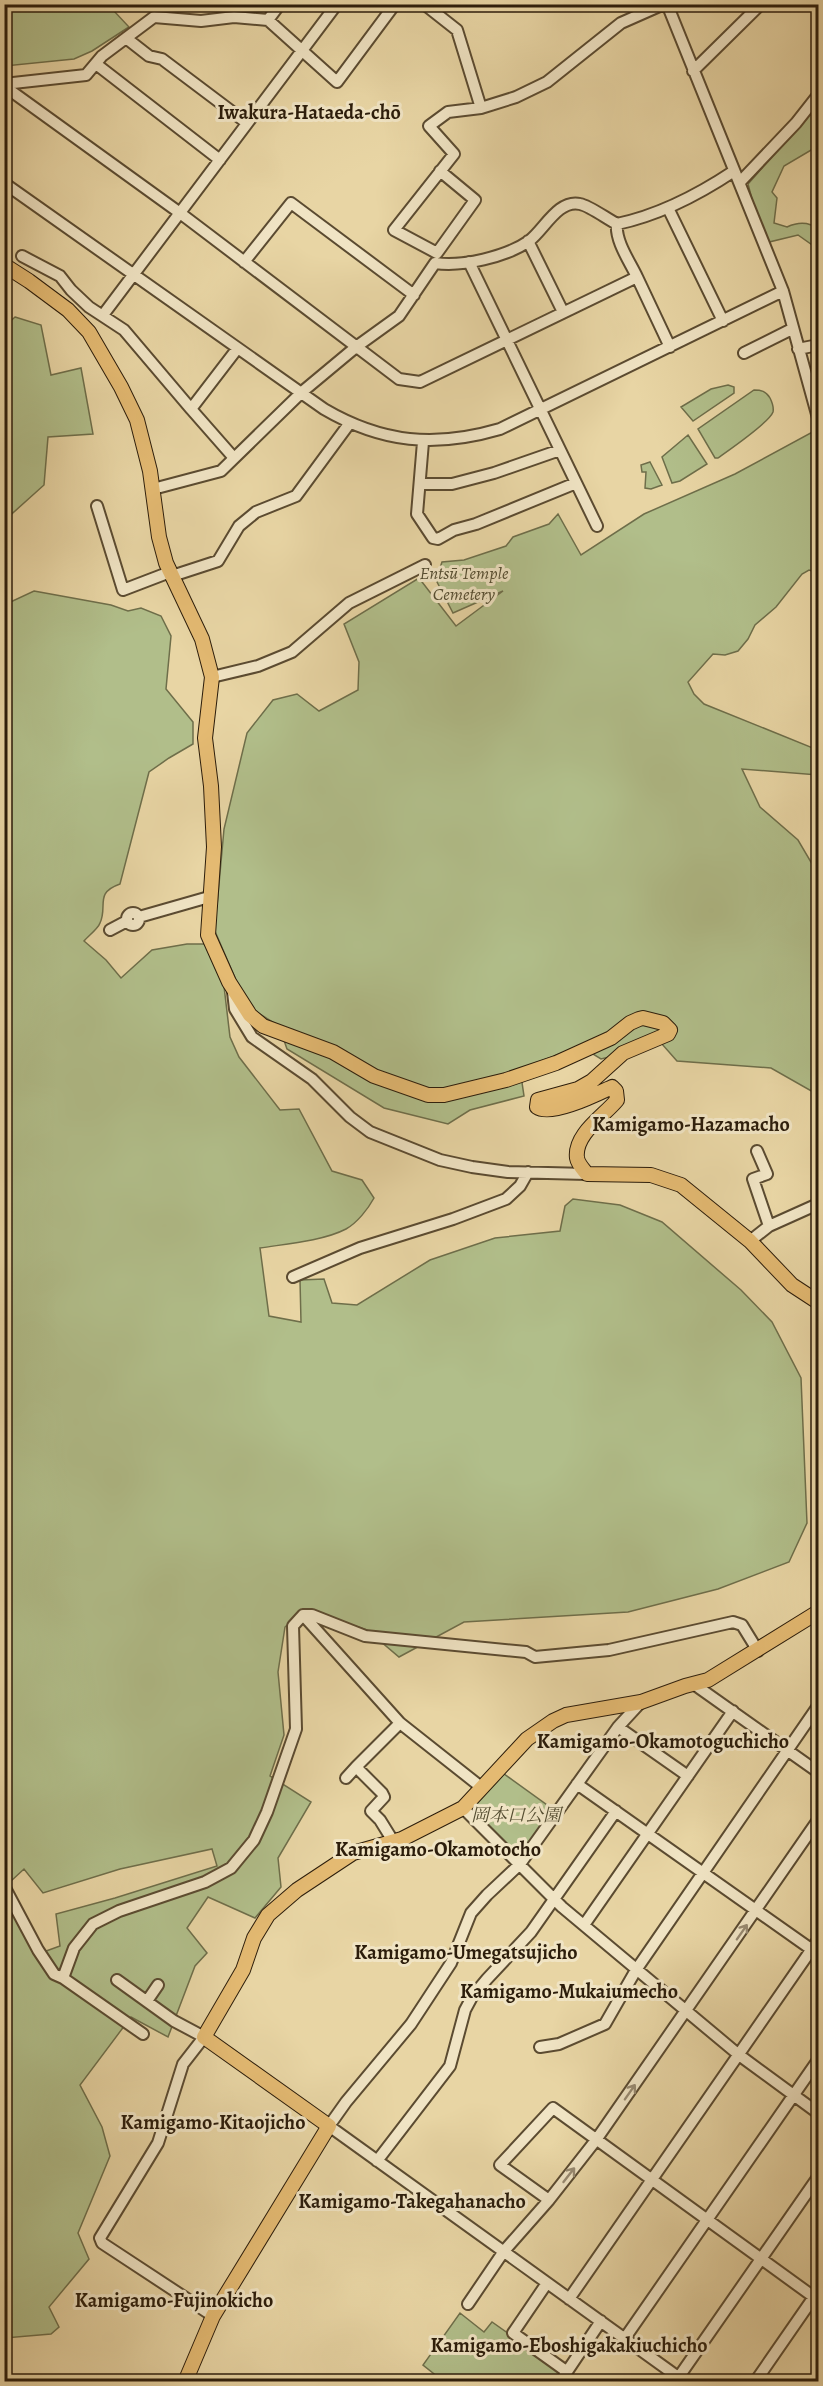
<svg xmlns="http://www.w3.org/2000/svg" width="823" height="2386" font-family="Alegreya,'Noto Serif JP',serif">
  <style>
    .green { fill: #b1be8a; stroke: #6e6e4a; stroke-width: 1.5; fill-rule: evenodd }
    .lines { fill: none; stroke-linecap: round; stroke-linejoin: round }
    .minor-casing { stroke: #5b4b31; stroke-width: 14 }
    .major-casing { stroke: #2c1d0b; stroke-width: 16 }
    .minor { stroke: #f0e4c4; stroke-width: 10 }
    .major { stroke: #e4ba72; stroke-width: 14 }
    .oneway { stroke: #988a71 }
    .labels { text-anchor: middle; dominant-baseline: central; stroke-width: 6; stroke-linejoin: round; paint-order: stroke }
    .park-label { font-size: 18px; font-style: italic; fill: #544d31; stroke: #f0e4c4 }
    .neighbourhood-label { font-size: 20px; font-weight: bold; fill: #2c1d0b; stroke: #f0e4c4 }
  </style>
  <rect width="100%" height="100%" fill="#e8d5a4"/>
  <filter id="stains"><feTurbulence type="fractalNoise" baseFrequency=".00333" numOctaves="4"/><feColorMatrix values="0 0 0 0 .2 0 0 0 0 .09 0 0 0 0 .02 0 0 0 .5 -.17"/></filter>
  <radialGradient id="worn" r=".72"><stop offset=".6" stop-color="#630" stop-opacity="0"/><stop offset="1" stop-color="#630" stop-opacity=".3"/></radialGradient>
  <path class="green" d="M5 5H112L113 10 129 27 92 51 74 59 5 66Z
    M818 114V146L784 166 772 192 777 198 774 223 787 227C798 222 808 221 818 229V249L798 235 769 242 753 203 748 184 809 115Z
    M15 317 41 325 51 375 81 368 93 434 48 437 44 485 5 520V326Z
    M728 385 734 387V393L693 421 681 407 711 389Z
    M754 390C761 390 766 391 770 398 772 402 774 407 773 412 769 423 729 450 718 458H715L698 429Z
    M818 429V573L809 570 802 574 776 607 755 625 748 639 738 651 725 655 713 654 688 682 694 694 704 704 813 748 818 754V775L742 769 760 807 798 840 818 874V1107L815 1093 771 1068 677 1061 662 1044 601 1059 580 1046 520 1069 524 1096 470 1110 448 1124 384 1108 287 1049 279 1026 255 1011 242 994 211 922 217 906 224 829 247 733 273 700 297 694 319 711 358 690 359 662 344 624 419 578 456 626 503 591 453 613 436 580 442 562 464 560 506 546 513 537 549 524 558 514 581 555 644 514 735 474Z
    M688 435 707 464 680 481 672 483 662 457Z
    M650 462 662 485 651 489 645 488 646 472H642L641 465Z
    M34 591 111 605 128 611 141 608 161 616 171 636 166 689 193 722V744L169 758 149 772 120 884C94 893 108 906 100 923 98 929 88 936 84 941L106 960 121 978 152 950 187 944H209L221 961 230 1037 239 1057 280 1110 299 1109 332 1171 362 1180 374 1198C368 1209 357 1223 346 1229 323 1241 285 1244 260 1248L269 1316 301 1322 300 1280 324 1279 332 1303 357 1305 430 1260 495 1238 560 1231 565 1206 573 1199 620 1205 662 1222 741 1290 772 1322 801 1378 807 1523 789 1562 718 1589 628 1612 464 1622 399 1657 367 1630 304 1609 285 1627 278 1672 284 1735 270 1776 311 1802 278 1858 281 1887 255 1918 208 1897 187 1928 207 1953 195 1966 168 2037 131 2017 80 2085 102 2127 110 2156 78 2233 89 2259 49 2307 59 2327 51 2334 5 2338 4 605ZM212 1849 217 1866 115 1898 56 1914 60 1946 35 1955 8 1900 11 1881 24 1869 43 1893 120 1869Z
    M500 1771 554 1810 523 1853 517 1855 468 1806Z
    M460 2313 484 2332 492 2322 559 2369 561 2374 557 2381H443L423 2365Z"/>
  <g class="lines">
    <g class="minor-casing">
      <path id="minor" d="M424 4 457 30 481 108 516 97 547 82 621 23 664 4
        M667 4 783 291 818 418
        M268 20 280 4
        M126 38 149 56 162 59 247 123
        M96 64 220 160
        M693 71 761 4
        M4 84 86 75 102 56 154 17 201 21 234 17 268 20 337 82 395 4
        M4 86 180 213 399 379 420 382 637 277 670 347
        M440 171 475 200 437 253 394 230 454 154 429 126 448 112 481 108
        M740 182 796 123 818 95
        M4 183 324 409C382 443 435 448 500 429L783 291
        M668 208 723 321
        M617 224C615 241 630 262 637 277
        M528 241 563 312
        M22 256 60 276 71 290 89 307 124 330 191 409
        M244 262 291 203 414 295
        M469 262 597 526
        M103 315 337 4
        M798 349 818 345
        M744 353 792 329
        M423 442 417 514 433 538 438 539 454 530 476 524 576 483
        M234 458 191 409 237 349
        M420 484H452L494 473 560 450
        M153 489 221 471 302 392 356 347 399 316 435 263C462 267 506 257 529 241 544 230 558 199 580 204 590 206 607 219 617 224 660 215 698 195 734 171
        M97 506 123 590 170 572
        M172 576 218 561 239 526 256 512 296 496 349 424
        M212 677 258 666 292 652 349 603 425 565
        M127 919a6 6 0 1 1 12 0a6 6 0 1 1-12 0Z
        M139 917 209 897
        M110 930 127 921
        M233 992 235 1009 252 1037 312 1079 350 1117 370 1132 440 1160 472 1167 508 1172 587 1174
        M757 1151 767 1174 753 1179 769 1226
        M750 1241 769 1226 818 1204
        M293 1277 360 1248 453 1219 506 1199 520 1186 528 1172
        M303 1615H312L365 1636 526 1652 535 1657 609 1650 733 1622 742 1625 758 1651
        M695 1685 818 1772
        M641 1702 618 1727 520 1864 487 1895 471 1913 451 1963 411 2024 346 2102 329 2126 685 2382
        M618 1727 688 1776
        M346 1778 356 1767
        M577 1784 818 1954
        M463 1808 562 1907 739 2055 818 2113
        M393 1841 380 1820 371 1811 384 1797 382 1793 356 1767 400 1723
        M4 1886 38 1950 54 1974 63 1978 143 2034
        M584 1925 733 1711
        M63 1978 74 1948 93 1924 119 1911 205 1882 231 1868 254 1840 267 1812 296 1729 293 1626 303 1615 400 1723 481 1787
        M117 1980 174 2021 204 2037 183 2064 158 2143 100 2238 102 2243 213 2316
        M147 2001 158 1985
        M540 2047 559 2044 605 2024 636 1970 818 1706
        M377 2161 450 2066 465 2010 472 1997 487 1979 531 1932 616 1811
        M549 2200 500 2165 553 2108 818 2300
        M547 2283 513 2333 566 2371
        M569 2299 818 1940
        M468 2304 504 2251 549 2200 596 2140 818 1820
        M625 2338 818 2060
        M676 2381 818 2177
        M560 2382 601 2321
        M755 2382 818 2291"/>
    </g>
    <g class="major-casing">
      <path id="major" d="M4 265 29 281 68 310 89 332 121 387 137 420 150 471 159 537 166 563 202 639 212 677 205 738 211 786 214 847 208 935 229 982 250 1015 263 1026 333 1052 374 1076 428 1095H444L506 1080 556 1063 611 1038 630 1023 639 1019 643 1018 663 1023 670 1030 668 1034 623 1053 592 1081 578 1089 538 1100 537 1107C551 1117 597 1094 612 1087L616 1091 617 1100C604 1116 574 1134 577 1158 578 1164 583 1169 587 1174L651 1175 681 1185 750 1241 792 1285 818 1302
        M185 2382 213 2316 329 2126 204 2037 243 1970 254 1938 268 1915 297 1890 353 1853 402 1839 463 1808 527 1739 553 1721 566 1715 641 1702 685 1686 708 1680 818 1612"/>
    </g>
    <use href="#minor" class="minor"/>
    <use href="#major" class="major"/>
  </g>
  <defs><path id="oneway-shaft" d="M-6 0H5M1.5-3L5.5 0L1.5 3" fill="none" stroke-width="1.6" stroke-linecap="round" stroke-linejoin="round" transform="scale(1.5)"/></defs>
  <g class="oneway">
    <use href="#oneway-shaft" transform="translate(742 1932) rotate(-55)"/>
    <use href="#oneway-shaft" transform="translate(630 2092) rotate(-55)"/>
    <use href="#oneway-shaft" transform="translate(569 2175) rotate(-52)"/>
  </g>
  <g class="labels">
    <g class="park-label">
      <text x="464" y="573">Entsū Temple<tspan x="464" dy="21">Cemetery</tspan></text>
      <text x="516" y="1815">岡本口公園</text>
    </g>
    <g class="neighbourhood-label">
      <text x="309" y="112">Iwakura-Hataeda-chō</text>
      <text x="691" y="1124">Kamigamo-Hazamacho</text>
      <text x="663" y="1741">Kamigamo-Okamotoguchicho</text>
      <text x="438" y="1849">Kamigamo-Okamotocho</text>
      <text x="466" y="1952">Kamigamo-Umegatsujicho</text>
      <text x="569" y="1991">Kamigamo-Mukaiumecho</text>
      <text x="213" y="2122">Kamigamo-Kitaojicho</text>
      <text x="412" y="2201">Kamigamo-Takegahanacho</text>
      <text x="174" y="2300">Kamigamo-Fujinokicho</text>
      <text x="569" y="2345">Kamigamo-Eboshigakakiuchicho</text>
    </g>
  </g>
  <rect width="823" height="2386" fill="none" stroke="#e8d5a4" stroke-width="24"/>
  <rect x="6" y="6" width="811" height="2374" fill="none" stroke="#2c1d0b" stroke-width="3"/>
  <rect x="12" y="12" width="799" height="2362" fill="none" stroke="#2c1d0b" stroke-width="1.5"/>
  <rect width="100%" height="100%" filter="url(#stains)"/>
  <rect width="100%" height="100%" fill="url(#worn)"/>
</svg>
